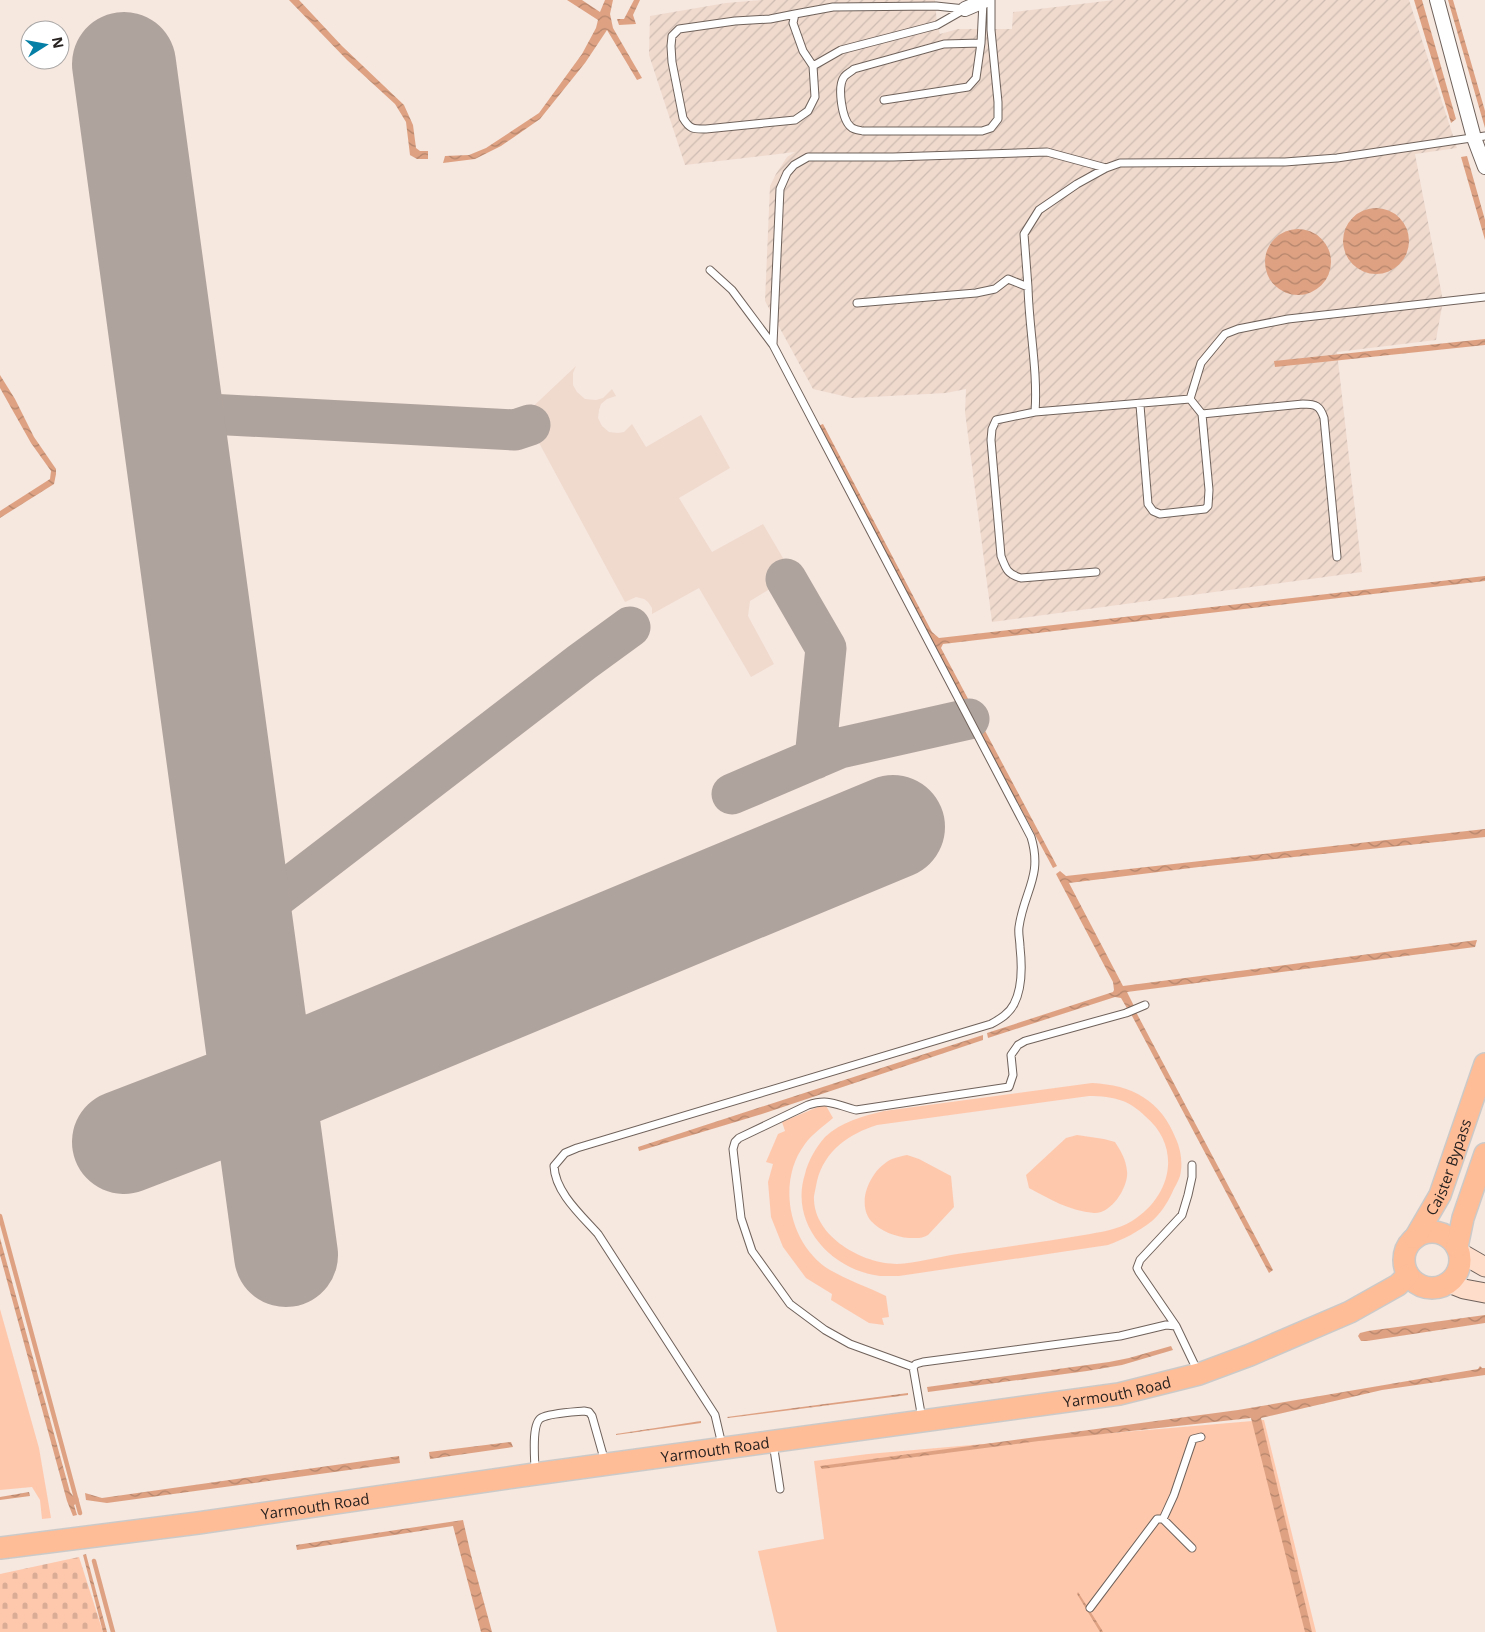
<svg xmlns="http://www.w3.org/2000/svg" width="1485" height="1632" font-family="'Open Sans',sans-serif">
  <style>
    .built { fill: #f0dace }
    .industrial { fill: url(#industrial-furrows) }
    .grass { fill: #fec8ad; fill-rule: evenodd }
    .cemetery { fill: url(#cemetery-stones) }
    .water { fill: url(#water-waves) }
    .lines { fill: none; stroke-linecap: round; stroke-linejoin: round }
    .stream { stroke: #dea283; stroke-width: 4.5 }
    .taxiway { stroke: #afa39d; stroke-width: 41 }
    .runway { stroke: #afa39d; stroke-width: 104 }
    .lane-casing { stroke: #6f625b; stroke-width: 9 }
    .street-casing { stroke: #6f625b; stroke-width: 16 }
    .secondary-casing { stroke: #6f625b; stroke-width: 21 }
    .primary-casing { stroke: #cbcac9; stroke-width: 24 }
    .lane { stroke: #fff; stroke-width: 7 }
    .street { stroke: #fff; stroke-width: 14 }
    .secondary { stroke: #feddcb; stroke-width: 19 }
    .primary { stroke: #febc97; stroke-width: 21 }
    .labels { text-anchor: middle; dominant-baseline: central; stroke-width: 4; stroke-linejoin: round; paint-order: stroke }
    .street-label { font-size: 15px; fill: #282220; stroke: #fff }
  </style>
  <defs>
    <pattern id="industrial-furrows" width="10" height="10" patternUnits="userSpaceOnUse" patternTransform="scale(1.25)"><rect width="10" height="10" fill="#f0dace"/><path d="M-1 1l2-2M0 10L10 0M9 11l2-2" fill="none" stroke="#cebbb1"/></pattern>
    <pattern id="cemetery-stones" width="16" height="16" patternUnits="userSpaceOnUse" patternTransform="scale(1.25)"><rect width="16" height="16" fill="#fec8ad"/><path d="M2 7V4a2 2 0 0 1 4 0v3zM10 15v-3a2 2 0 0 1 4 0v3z" fill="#daac95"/></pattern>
    <pattern id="water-waves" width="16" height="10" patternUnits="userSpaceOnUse" patternTransform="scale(1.25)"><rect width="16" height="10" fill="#dea283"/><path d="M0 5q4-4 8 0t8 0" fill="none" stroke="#b4846b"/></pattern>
  </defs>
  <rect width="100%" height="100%" fill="#f6e7df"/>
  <path class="built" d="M576 366 573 373V385L577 392 585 399 596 400 603 398 612 389 616 396 607 399 601 404 599 410 598 418 602 426 609 432 618 433 624 432 632 424 646 447 701 415 730 468 679 498 712 552 763 524 793 575 750 601 748 616 774 664 751 677 699 588 652 614V608L648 602 644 599 636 597 625 602 524 415Z"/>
  <path class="industrial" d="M761 0H935L937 25 940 34 958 29H1012L1013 12 1114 0H1409L1457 148 1415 154 1443 301 1436 340 1337 352 1362 572 992 622 965 412 966 389 946 393 852 398 813 389 765 301 770 186 776 174 787 157 795 152 685 165 649 55 650 16 726 3Z"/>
  <path class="grass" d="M1092 1083C1132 1085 1161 1100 1176 1139 1181 1150 1183 1164 1180 1176 1178 1182 1174 1188 1172 1193 1167 1204 1160 1214 1152 1221 1138 1232 1124 1239 1108 1245L899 1276C893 1276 887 1276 880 1276 831 1270 789 1224 805 1174 808 1161 816 1147 825 1137 841 1122 863 1116 884 1111ZM1089 1096C1101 1096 1112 1097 1123 1101 1131 1104 1139 1110 1145 1116 1183 1148 1171 1197 1132 1221 1118 1230 1100 1232 1084 1235 1042 1242 999 1248 957 1254 938 1257 916 1263 897 1264 862 1264 812 1236 814 1196 815 1191 816 1186 817 1181 825 1150 849 1134 877 1125Z
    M825 1104 833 1118C824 1126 812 1134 805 1144 776 1182 789 1245 830 1270 847 1280 868 1287 886 1296L889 1317 882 1318 884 1325 869 1323 831 1300 832 1294 806 1278 783 1247 771 1217 768 1182 773 1164 766 1162 778 1134 785 1131 782 1122Z
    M1077 1135 1104 1139 1115 1142C1121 1151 1126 1160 1127 1171 1129 1186 1112 1214 1094 1213 1069 1211 1050 1199 1029 1188L1026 1175 1066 1138Z
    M907 1155 919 1159 951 1176 954 1207 928 1235C922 1239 916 1238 909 1238 896 1237 880 1231 871 1221 855 1201 872 1168 892 1159 897 1157 902 1156 907 1155Z
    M0 1309 39 1448 51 1518 42 1519 40 1500 32 1487 0 1490Z
    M1264 1420 1316 1632H777L758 1551 824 1539 814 1461 868 1454Z"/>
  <path class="cemetery" d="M79 1557 103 1632H0V1574Z"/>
  <path class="water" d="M289 0H299L342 46 404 105 413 125 416 148 420 151H428V159H417L410 155 406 122 395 104 347 60Z
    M567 0H582L600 12 605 0H613L610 14 613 28 642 78 637 80 607 30 585 63 540 119 501 146 475 159 443 163 445 156 469 155 486 148 539 113 582 54 596 28 598 20Z
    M634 0H640L633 15 636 24 619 25 617 19H624Z
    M1414 0H1422L1456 119 1451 123Z
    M1448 0H1453L1485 111V128Z
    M1467 156 1485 220V240L1461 157Z
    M1343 241a33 33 0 1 1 66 0a33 33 0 1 1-66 0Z
    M1265 262a33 33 0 1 1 66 0a33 33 0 1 1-66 0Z
    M1485 339V345L1275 367 1274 361Z
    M0 375 15 399 34 437 56 469V474L54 484 0 518V511L50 479 51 471 31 443 0 388Z
    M823 424 932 632 939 638 1485 576V581L943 644 941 648 1057 866 1053 868 939 658 818 426Z
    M1485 829V837L1199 867 1069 883 1123 986 1477 940 1475 947 1127 992 1135 1008 1128 1010 1121 998 1115 997 988 1038 987 1033 1113 992 1114 990 1113 982 1056 874 1060 871 1066 876Z
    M1136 1012 1273 1270 1269 1273 1131 1014Z
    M983 1035V1040L762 1114 639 1151 638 1147Z
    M0 1238 70 1492 73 1496 78 1497 79 1502 74 1505 77 1515 73 1516 67 1501 0 1255Z
    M1485 1315V1323L1367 1341H1361L1358 1336 1360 1333 1368 1331Z
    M1171 1346 1173 1350 1122 1365 1087 1371 928 1392 927 1387 1109 1362 1129 1358Z
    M1480 1366 1482 1368H1485V1375L1382 1390 1261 1418 1312 1632H1305L1251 1418 1039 1441 822 1469 820 1466 1238 1410 1478 1369Z
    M908 1393V1395L728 1418 727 1417Z
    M701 1421V1423L616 1435V1434Z
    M511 1442 513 1447 430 1459 429 1452Z
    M399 1456 400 1463 107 1503 86 1500 85 1493 102 1498Z
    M29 1492 30 1496 0 1500V1497Z
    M463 1520 471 1555 492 1632H481L453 1526 297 1550 296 1545Z
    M86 1554 107 1632H103L83 1555Z
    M1078 1592 1102 1630 1103 1632H1100L1077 1594Z"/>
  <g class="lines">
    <path class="stream" d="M0 1216 80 1513
      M94 1561 113 1632"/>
    <path class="taxiway" d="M171 412 515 430 530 425
      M786 579 826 648 815 759
      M732 794 840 748 969 719
      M240 925 582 662 630 627"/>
    <path class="runway" d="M124 64 286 1255
      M124 1142 262 1089 893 827"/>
    <g class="lane-casing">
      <path id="lane" d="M936 6 965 9 937 25 841 50 813 66 803 51 793 23 795 14 833 7Z
        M795 14 770 19 735 21 679 29 672 36 671 46 672 62 683 118C690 130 694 129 706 129L795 120 808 111 815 97 813 66
        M981 43 944 44 854 69C851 72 846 74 844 77 837 87 842 120 851 127 854 130 859 130 863 131H982L991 128 998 119V102L991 30V0
        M884 100 968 87 976 78 981 43 983 2
        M710 270 732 290 773 345 1031 837C1043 876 1024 891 1019 927 1018 934 1020 940 1020 947 1022 965 1023 987 1014 1004 1009 1014 1000 1019 991 1024L577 1148 565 1153 554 1166C555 1192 581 1215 598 1234L715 1415 722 1445
        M1028 287C1029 329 1038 371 1035 412L1190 399 1201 363 1225 334 1238 329 1288 319 1485 297
        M857 303 976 293 995 289 1008 279 1028 287 1024 234 1039 210 1077 184 1106 168 1120 163 1285 162 1337 158 1485 136
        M773 344 780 189 787 173 794 165 808 157H893L1047 152 1106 168
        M1140 405 1148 504 1153 511 1160 514 1205 509 1208 506 1209 490 1202 414 1190 399
        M1035 412 996 420 992 429 991 440 1001 556C1006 569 1007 574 1021 578L1096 572
        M1202 414 1303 404C1316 404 1320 406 1324 418L1337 557
        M1176 1326 1139 1272 1137 1268 1140 1260 1182 1215 1188 1195 1192 1177V1165
        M913 1367 850 1344 825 1330 790 1304 752 1251 741 1218 733 1149 735 1142 739 1138 808 1105C829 1098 836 1105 856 1110L1009 1087 1013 1075 1011 1055 1018 1045 1025 1041 1126 1013 1145 1005
        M922 1419 913 1367 916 1364 923 1362 1120 1336 1166 1325 1176 1326 1198 1372
        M773 1443 780 1489
        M535 1471C535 1460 531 1424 541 1418 550 1413 573 1412 584 1411L589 1412 592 1416 605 1462
        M1163 1519 1192 1548
        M1090 1608 1157 1519H1163L1174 1495 1193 1439 1201 1437"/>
    </g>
    <g class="street-casing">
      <path id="street" d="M1437 0 1474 138 1485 167
        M965 9 986 0"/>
    </g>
    <g class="secondary-casing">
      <path id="secondary" d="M1459 1252 1485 1267
        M1449 1283 1464 1289 1485 1293"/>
    </g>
    <g class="primary-casing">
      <g id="primary">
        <circle cx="1432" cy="1260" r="28"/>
        <path id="s1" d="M1415 1238 1440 1195 1485 1064"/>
        <path d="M1457 1247 1463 1218 1485 1154"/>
        <path id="s2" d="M0 1548 198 1523 535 1474 1119 1394 1199 1374 1250 1355 1350 1312 1398 1285 1408 1275"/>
      </g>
    </g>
    <use href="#lane" class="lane"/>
    <use href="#street" class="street"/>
    <use href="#secondary" class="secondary"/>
    <use href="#primary" class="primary"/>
  </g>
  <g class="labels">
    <g class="street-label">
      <text stroke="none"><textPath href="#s1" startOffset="79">Caister Bypass</textPath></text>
      <text stroke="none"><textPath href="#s2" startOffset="1128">Yarmouth Road</textPath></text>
      <text stroke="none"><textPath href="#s2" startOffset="722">Yarmouth Road</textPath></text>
      <text stroke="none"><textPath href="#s2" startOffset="318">Yarmouth Road</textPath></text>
    </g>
  </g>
  <g transform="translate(45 45) rotate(79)"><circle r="24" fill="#ffffff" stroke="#a9a7a6"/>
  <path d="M0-4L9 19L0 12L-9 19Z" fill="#057fa5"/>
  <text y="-8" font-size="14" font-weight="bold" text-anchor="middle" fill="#282220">N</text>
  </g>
</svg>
